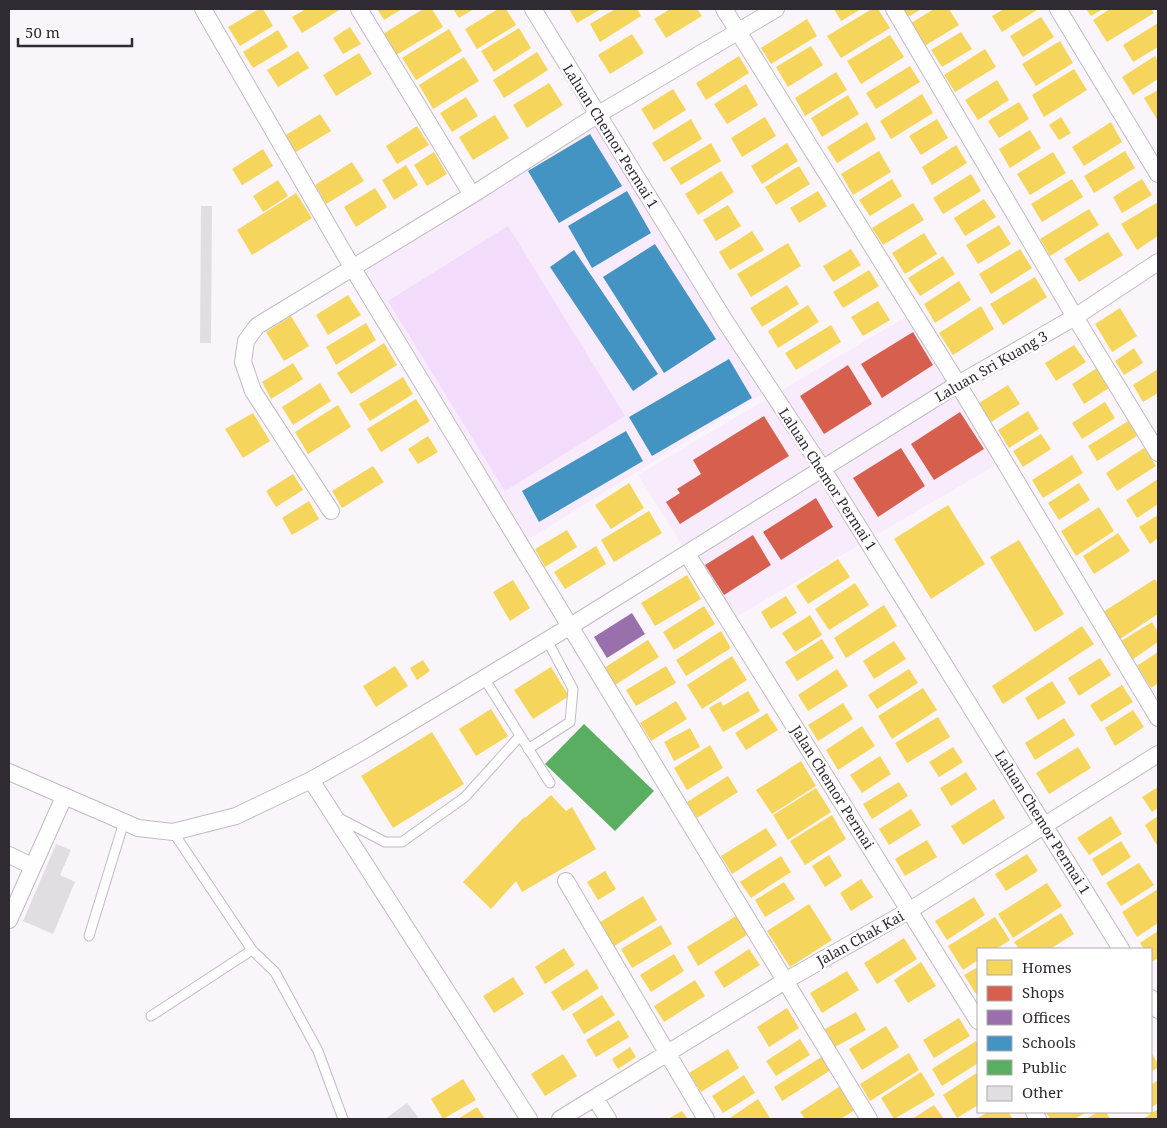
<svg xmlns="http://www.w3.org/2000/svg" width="1167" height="1128" font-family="'Noto Serif',serif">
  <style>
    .built { fill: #f8ebfc }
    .green { fill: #f3dbfb }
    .homes { fill: #f6d55c }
    .shops { fill: #d6604d }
    .offices { fill: #9970ab }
    .schools { fill: #4393c3 }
    .public { fill: #5aae61 }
    .building { fill: #e2dde3 }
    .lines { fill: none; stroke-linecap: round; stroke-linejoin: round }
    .lane-casing { stroke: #c0bbc2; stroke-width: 11 }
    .street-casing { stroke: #c0bbc2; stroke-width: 18 }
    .lane { stroke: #fefefe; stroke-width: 9 }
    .street { stroke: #fefefe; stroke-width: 16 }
    .labels { text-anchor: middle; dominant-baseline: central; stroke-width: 5; stroke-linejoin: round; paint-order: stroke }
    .street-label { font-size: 14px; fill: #302a32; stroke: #fff }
  </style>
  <rect width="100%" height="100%" fill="#faf5fb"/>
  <path class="built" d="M599 123 764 393 521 544 361 271Z
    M909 315 1001 462 729 621 638 475Z"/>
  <path class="green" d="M508 226 625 416 505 491 388 301Z"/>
  <path class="homes" d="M259 9H263L273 26 240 46 228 27Z
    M306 9H341L302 33 292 17Z
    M377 9H402L384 20Z
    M423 9H432L443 27 396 55 383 34Z
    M453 9H474L459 18Z
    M498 9H506L516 25 477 49 465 29Z
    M569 9H601L577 23Z
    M615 9H637L641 16 600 42 590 24Z
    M670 9H697L702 16 666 38 654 19Z
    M834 9H861L841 21Z
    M872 9H878L890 28 841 58 827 36Z
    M899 9H921L905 19Z
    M934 9H949L959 25 923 47 908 25Z
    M1004 9H1036L1037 10 1002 32 992 16Z
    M1086 9H1103L1091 16Z
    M1110 9H1151L1154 13 1107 42 1093 20Z
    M1041 17 1054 37 1023 57 1010 36Z
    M807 19 817 36 771 64 761 48Z
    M1158 23V47L1133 62 1123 45Z
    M350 27 361 44 343 54 333 38Z
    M519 28 531 48 494 72 481 51Z
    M449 29 462 51 416 80 402 58Z
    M278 30 288 47 253 68 243 52Z
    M961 32 972 49 942 67 931 50Z
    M632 34 644 53 610 74 598 55Z
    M890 35 904 57 861 84 847 61Z
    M1060 41 1073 63 1036 86 1022 64Z
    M811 46 823 65 788 87 776 67Z
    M985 49 996 67 955 92 944 75Z
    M298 51 309 68 278 87 267 70Z
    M537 52 548 70 504 98 493 80Z
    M359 53 372 74 336 96 323 75Z
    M739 56 749 73 706 100 696 83Z
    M1155 56 1158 62V79L1133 95 1122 77Z
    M464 57 479 81 433 109 419 85Z
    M910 66 920 82 876 109 866 93Z
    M1074 69 1087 90 1044 117 1032 95Z
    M836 72 847 90 805 116 795 98Z
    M997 80 1009 100 978 120 965 100Z
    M549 83 563 105 527 128 513 105Z
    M746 84 758 105 727 124 714 104Z
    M673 89 686 110 654 130 641 109Z
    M1158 90V121L1144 98Z
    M922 94 933 113 891 139 880 121Z
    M848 95 859 114 822 137 811 118Z
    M466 97 478 116 452 132 440 113Z
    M1019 102 1029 119 999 138 988 121Z
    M320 114 331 131 291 155 281 138Z
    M495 115 509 138 473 160 459 137Z
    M765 117 776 136 742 157 731 138Z
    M1061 117 1071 133 1059 140 1049 125Z
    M691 119 702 139 664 162 652 143Z
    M937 119 948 138 921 155 909 136Z
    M867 122 876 139 837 163 827 147Z
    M1111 122 1122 142 1084 166 1072 147Z
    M417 126 429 145 397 164 386 146Z
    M1030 130 1041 148 1010 168 999 149Z
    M711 143 721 161 681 185 670 168Z
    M787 143 798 161 762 184 751 166Z
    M956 145 967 163 932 185 922 167Z
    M263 149 273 166 242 185 232 169Z
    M879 151 891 172 853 195 841 174Z
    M1125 151 1135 168 1094 193 1084 176Z
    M434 152 447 174 427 186 414 165Z
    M1053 152 1066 173 1030 195 1017 174Z
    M352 162 364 181 326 204 315 185Z
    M406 165 418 185 394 200 382 180Z
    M799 166 810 184 776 205 765 187Z
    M721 171 734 192 698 215 685 194Z
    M971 174 981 191 943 214 933 198Z
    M892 179 902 196 870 216 859 200Z
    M1072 179 1083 197 1042 222 1031 204Z
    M1142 179 1152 195 1122 213 1113 197Z
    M278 180 288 196 263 212 253 196Z
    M375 188 387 207 356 227 344 207Z
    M818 191 827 206 799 223 790 208Z
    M296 193 312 218 252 255 237 230Z
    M984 199 996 217 965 236 954 218Z
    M1158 202V236L1137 250 1121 224Z
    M913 203 924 220 883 245 872 228Z
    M728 205 741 226 716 241 703 220Z
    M1089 209 1099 225 1050 256 1040 239Z
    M999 225 1011 244 978 264 966 245Z
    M752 231 764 250 730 270 719 252Z
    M1108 232 1123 255 1079 282 1064 259Z
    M924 233 937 254 905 274 892 253Z
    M788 243 801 266 751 297 737 274Z
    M851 249 861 265 833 282 823 266Z
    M1020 249 1032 268 991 294 979 274Z
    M943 256 955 274 920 296 908 278Z
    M869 270 879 286 843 308 833 292Z
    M1035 277 1047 297 1003 325 990 304Z
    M959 281 971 300 935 323 924 304Z
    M787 285 799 304 762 327 750 308Z
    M348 295 361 315 328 335 316 315Z
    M878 301 890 320 863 336 851 317Z
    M808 305 819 322 778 348 768 331Z
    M981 306 994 329 953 355 939 333Z
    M1120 308 1137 336 1112 352 1095 324Z
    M291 316 309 346 284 361 266 332Z
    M366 323 376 340 336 365 326 347Z
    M831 325 841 342 796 370 785 353Z
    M384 343 397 365 351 394 337 373Z
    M1074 345 1086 362 1056 381 1045 363Z
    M1134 348 1143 363 1124 375 1115 361Z
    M293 363 303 379 271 399 262 382Z
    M1097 368 1109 388 1084 404 1072 384Z
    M1158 369V393L1143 402 1133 385Z
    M403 377 413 394 370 421 359 404Z
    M320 383 331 401 293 425 282 407Z
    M1008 385 1020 404 991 422 979 403Z
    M416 399 430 421 381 452 367 429Z
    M1105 402 1115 418 1082 439 1072 423Z
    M338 405 351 427 308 454 295 432Z
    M1028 411 1039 429 1009 448 998 430Z
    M253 413 270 441 243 458 225 429Z
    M1128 421 1137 436 1097 461 1088 446Z
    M1041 434 1051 449 1023 467 1013 451Z
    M428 436 438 452 418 464 408 449Z
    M1144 448 1156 466 1117 491 1106 473Z
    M1072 455 1083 473 1043 498 1032 480Z
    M373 466 384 482 342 508 332 491Z
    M293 474 303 490 276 507 266 491Z
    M1158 479V504L1137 518 1126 500Z
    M629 483 644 508 611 529 595 505Z
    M1079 483 1090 500 1059 520 1048 503Z
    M309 501 319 519 292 535 282 518Z
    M948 505 985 564 931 599 894 539Z
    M1099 507 1114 531 1076 556 1061 531Z
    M649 511 662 533 614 562 601 540Z
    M1158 515V538L1150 544 1139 527Z
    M567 530 577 547 545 567 535 549Z
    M1118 533 1130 551 1094 574 1083 556Z
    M1019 540 1064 614 1035 632 990 557Z
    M596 546 606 564 565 589 554 572Z
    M838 559 850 577 808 604 796 586Z
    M687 575 701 599 655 626 641 603Z
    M1155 579 1158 584V614L1120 639 1103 612Z
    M513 580 530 608 510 621 493 592Z
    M855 583 869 605 829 630 815 609Z
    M786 596 797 613 771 629 761 612Z
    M884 605 897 626 846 658 834 638Z
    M704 606 715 624 674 650 663 632Z
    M810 615 822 635 795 652 782 633Z
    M1152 622 1158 632V642L1133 659 1121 641Z
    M1082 626 1094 644 1003 704 992 686Z
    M721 631 731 648 686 676 676 660Z
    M822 639 834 658 797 681 785 662Z
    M648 640 659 657 615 685 604 668Z
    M894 641 906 659 874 679 863 661Z
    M1158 652V683L1151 688 1137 666Z
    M732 656 747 680 702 709 687 685Z
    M1100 658 1111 675 1079 696 1068 678Z
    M423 660 430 671 417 680 410 668Z
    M395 666 408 686 376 707 363 686Z
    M666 666 676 683 636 706 626 690Z
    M551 667 569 696 533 719 514 690Z
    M837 669 848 686 808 711 798 695Z
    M909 669 918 683 877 709 868 695Z
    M1052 681 1066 703 1038 720 1025 698Z
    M1122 685 1133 702 1101 722 1090 705Z
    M923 688 937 710 892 739 878 716Z
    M748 691 760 711 723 732 709 708 721 701 723 706Z
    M676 701 687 719 651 741 640 723Z
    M843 703 853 719 818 741 808 725Z
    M491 709 508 736 476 756 459 729Z
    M1133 710 1144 727 1115 746 1105 728Z
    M767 713 778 730 746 750 735 733Z
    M938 717 950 737 907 763 895 743Z
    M1064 718 1075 735 1035 760 1025 743Z
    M862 726 875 746 838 770 826 750Z
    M690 728 700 747 674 761 664 742Z
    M432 732 464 784 393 828 361 776Z
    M710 745 723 768 687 790 674 768Z
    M953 747 963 762 939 777 929 762Z
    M1078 747 1091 768 1049 794 1036 773Z
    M880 756 891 774 862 793 850 775Z
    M801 761 816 786 772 814 756 790Z
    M966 772 977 789 951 806 940 788Z
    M728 776 738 792 697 818 687 802Z
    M899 782 908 796 872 819 863 804Z
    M1158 787V808L1152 812 1142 797Z
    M816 788 831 812 788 840 773 815Z
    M551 795 566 811 572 807 596 849 522 892 516 881 491 909 463 882 524 817 525 818Z
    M994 799 1005 818 963 845 951 826Z
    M911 809 921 825 889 845 879 829Z
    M832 815 846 839 805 865 790 841Z
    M1111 816 1122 834 1089 855 1077 838Z
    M1158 816V847L1145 825Z
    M766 828 777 845 732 874 721 856Z
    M927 840 937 857 905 876 895 859Z
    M1121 841 1131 857 1102 876 1092 859Z
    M1027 854 1038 871 1006 891 995 874Z
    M829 855 842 876 825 887 812 866Z
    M781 856 791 872 751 898 740 882Z
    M1139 863 1154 885 1121 906 1106 883Z
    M605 871 616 889 598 900 587 882Z
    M861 879 873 897 851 911 840 893Z
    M784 882 795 899 765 917 755 900Z
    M1047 883 1062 906 1013 938 998 914Z
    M1158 889V923L1137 937 1122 912Z
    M643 896 657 920 611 948 597 924Z
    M974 897 985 915 947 940 935 921Z
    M809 904 832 940 790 967 767 931Z
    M1061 913 1074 934 1050 949H1019L1014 942Z
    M739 914 750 933 698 966 687 947Z
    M995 917 1010 940 996 949H978V960L963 970 948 946Z
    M661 925 672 944 632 968 621 949Z
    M1158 931V958L1152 962 1151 949H1144L1140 943Z
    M904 938 917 959 877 984 864 963Z
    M564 948 575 965 545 984 535 967Z
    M749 949 760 965 724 988 714 972Z
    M674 954 684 971 651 992 640 975Z
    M921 962 936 986 908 1003 894 980Z
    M978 967V993L976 994 964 975Z
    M587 969 599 988 563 1011 551 992Z
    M847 971 859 990 822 1013 810 993Z
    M513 977 524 994 494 1013 483 996Z
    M695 980 705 996 664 1022 654 1006Z
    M602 995 615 1015 584 1034 572 1014Z
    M787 1008 799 1028 769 1047 757 1027Z
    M856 1012 866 1030 835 1047 825 1029Z
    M959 1018 970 1036 934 1058 923 1040Z
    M619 1020 629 1037 596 1057 586 1040Z
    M886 1026 899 1047 862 1070 849 1049Z
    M800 1039 810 1055 776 1076 766 1061Z
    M976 1041 978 1045V1063L942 1086 932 1069Z
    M630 1047 636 1057 618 1069 612 1059Z
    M728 1049 739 1068 701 1092 689 1073Z
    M1151 1052 1158 1064V1067L1151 1072Z
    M909 1053 919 1070 870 1101 860 1084Z
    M563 1054 577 1076 545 1096 531 1074Z
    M826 1054 834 1068 782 1101 774 1087Z
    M921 1072 935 1095 894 1119 881 1098Z
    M978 1072V1105L957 1118 943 1095Z
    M744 1075 755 1093 723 1113 712 1096Z
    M463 1079 476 1100 443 1119 431 1099Z
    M1158 1080V1103L1151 1108V1085Z
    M842 1085 857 1109 840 1119H805L800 1112Z
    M758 1099 770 1118 731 1119 730 1118Z
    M934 1105 944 1119H912Z
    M477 1107 485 1119H458Z
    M1158 1109V1119H1143Z
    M682 1111 688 1119H668Z
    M988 1112H1008L1013 1119H976Z
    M1046 1112H1087L1074 1119H1050Z
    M1098 1112H1106L1110 1119H1086Z"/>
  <path class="shops" d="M913 332 933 365 882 398 861 364Z
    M848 365 872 404 824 434 800 396Z
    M960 412 984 449 934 480 911 444Z
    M764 416 789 456 680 524 666 502 680 493 677 489 701 474 693 460Z
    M901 448 925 486 878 517 853 478Z
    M816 498 833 527 781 560 763 532Z
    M753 535 771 565 724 595 705 565Z"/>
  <path class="offices" d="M632 613 645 634 607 658 594 637Z"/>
  <path class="schools" d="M590 134 622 186 559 223 528 171Z
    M627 191 651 233 592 268 568 226Z
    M655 244 716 339 664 373 603 277Z
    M574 250 658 374 633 391 550 267Z
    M729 359 752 398 652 456 629 417Z
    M626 431 643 461 539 522 522 491Z"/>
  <path class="public" d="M584 724 654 791 615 831 545 764Z"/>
  <path class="building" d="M201 206H212L211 343H200Z
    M56 844 71 850 60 875 75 882 53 934 23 921Z
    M407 1103 418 1117 415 1119H385Z"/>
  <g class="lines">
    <g class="lane-casing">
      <path id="lane" d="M484 678 550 783
        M528 749 570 722 573 689 547 640
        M339 818 385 842H402L465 797 520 736
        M173 832 252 950 275 972 318 1051 343 1119
        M89 936 124 822
        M151 1016 252 950"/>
    </g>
    <g class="street-casing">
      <path id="street" d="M203 9 352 267 869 1119
        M359 9 472 195
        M533 9 725 321 822 468 1121 949
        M724 9 958 384 1158 718
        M894 9 1075 317 1158 453
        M1058 9 1158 174
        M331 511 253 391 243 362 246 341 257 326 472 195 597 115 776 9
        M687 554 978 1021
        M9 772 138 828 173 832 236 816 311 780 368 748 569 627 958 384 1075 317 1158 262
        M311 780 529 1119
        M9 855 32 866
        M566 881 706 1119
        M9 920 64 797
        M1151 998 1158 1010
        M595 1098 608 1119
        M1034 1112 1038 1119
        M560 1119 785 981 910 910 1158 754"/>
    </g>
    <use href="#lane" class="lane"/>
    <use href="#street" class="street"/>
  </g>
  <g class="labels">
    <g class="street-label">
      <text transform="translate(611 136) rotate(58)">Laluan Chemor Permai 1</text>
      <text transform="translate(991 366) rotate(-30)">Laluan Sri Kuang 3</text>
      <text transform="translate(828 479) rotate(57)">Laluan Chemor Permai 1</text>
      <text transform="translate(833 787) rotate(58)">Jalan Chemor Permai</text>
      <text transform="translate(1043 822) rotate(58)">Laluan Chemor Permai 1</text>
      <text transform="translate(860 938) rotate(-29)">Jalan Chak Kai</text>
    </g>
  </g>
  <rect width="1167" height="1128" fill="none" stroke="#302a32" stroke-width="20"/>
  <rect x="977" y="948" width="175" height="165" fill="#ffffff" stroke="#acaaad"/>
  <rect x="987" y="960" width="25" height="15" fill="#f6d55c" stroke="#acaaad"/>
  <text x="1022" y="973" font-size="15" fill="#302a32">Homes</text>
  <rect x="987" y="986" width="25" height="15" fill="#d6604d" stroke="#acaaad"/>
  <text x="1022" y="998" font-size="15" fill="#302a32">Shops</text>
  <rect x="987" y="1010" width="25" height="15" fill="#9970ab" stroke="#acaaad"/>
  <text x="1022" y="1023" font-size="15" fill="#302a32">Offices</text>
  <rect x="987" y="1036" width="25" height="15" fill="#4393c3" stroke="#acaaad"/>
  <text x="1022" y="1048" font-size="15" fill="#302a32">Schools</text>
  <rect x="987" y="1060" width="25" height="15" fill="#5aae61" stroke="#acaaad"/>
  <text x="1022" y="1073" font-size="15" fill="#302a32">Public</text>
  <rect x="987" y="1086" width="25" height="15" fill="#e2dde3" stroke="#acaaad"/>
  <text x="1022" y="1098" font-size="15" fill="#302a32">Other</text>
  <path d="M18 38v8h114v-8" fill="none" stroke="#302a32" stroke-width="2.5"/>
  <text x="25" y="38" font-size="15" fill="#302a32" stroke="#ffffff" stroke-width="4" paint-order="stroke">50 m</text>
</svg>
